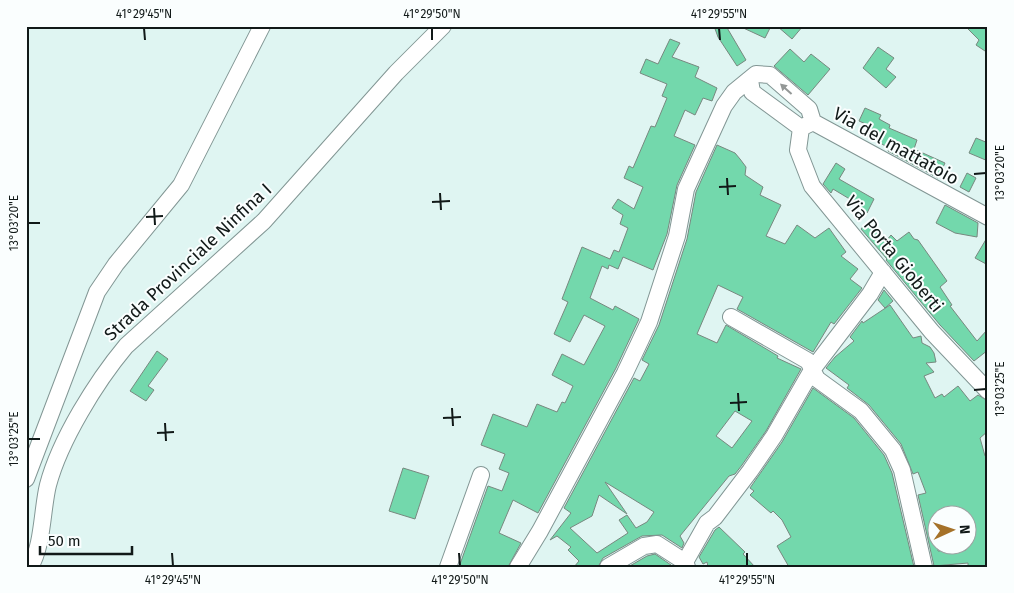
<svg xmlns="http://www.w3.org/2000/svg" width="1014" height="593" font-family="'Fira Sans',sans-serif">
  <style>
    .building { fill: #73d8ac; stroke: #77887f; fill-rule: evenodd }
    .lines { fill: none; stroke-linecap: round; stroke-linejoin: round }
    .minor-casing { stroke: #829694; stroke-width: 18 }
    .minor { stroke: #fff; stroke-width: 16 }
    .oneway { fill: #949897 }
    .ticks { fill: none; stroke: #111918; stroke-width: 2 }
    .labels { text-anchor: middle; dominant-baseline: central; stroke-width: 4; stroke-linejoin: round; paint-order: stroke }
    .street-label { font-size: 18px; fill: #111918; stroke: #fafefe }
    .neatline { fill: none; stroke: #111918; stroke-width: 2 }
    .ticks-label { font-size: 12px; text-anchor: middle; fill: #111918 }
  </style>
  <rect width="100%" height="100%" fill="#dff5f2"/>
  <path class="building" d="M714 26H726L746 60 737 66 718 37Z
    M739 26H771L765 38Z
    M777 26H803L792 39Z
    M965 26H988V53L976 45 979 40Z
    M670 39 680 43 672 57 699 67 695 77 717 88 712 101 703 98 695 115 685 110 674 136 695 145 677 185 667 234 653 270 623 257 618 269 609 265 608 269 602 266 590 298 613 310 615 306 639 319 616 368 538 513 513 500 499 533 521 543 508 567H459L488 486 502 491 509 473 499 469 505 454 481 445 493 414 527 427 537 404 557 412 562 402 565 403 573 386 552 375 562 354 584 365 605 326 584 315 570 342 554 334 568 302 562 299 582 247 610 259 614 250 619 252 628 228 620 224 623 215 612 208 618 199 634 209 643 187 624 178 629 166 633 168 651 126 655 127 667 98 662 96 667 84 640 73 646 59 658 64Z
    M878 47 894 58 886 69 896 77 886 88 863 68Z
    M790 49 804 62 811 54 830 69 808 95 774 66Z
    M865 108 881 115 879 119 890 125 889 128 917 140 914 149 945 163 938 178 888 151 889 148 864 134 868 125 859 121Z
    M976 138 988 143V161L969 153Z
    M717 145 735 153 740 159 746 167 745 175 763 187 760 195 781 205 766 236 785 244 797 225 815 238 829 228 846 252 841 256 858 269 850 279 862 288 834 324 831 322 813 352 737 309 743 297 718 285 697 334 717 343 726 325 778 356 777 358 801 369 766 431 742 465 735 474 729 476 680 536 684 543 682 548 662 535 642 536 603 558 598 567H574L579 561 568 550 571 547 557 536 550 540 571 513 564 508 634 378 640 381 649 364 642 360 659 325 687 239 696 192ZM735 411 752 421 732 448 716 436ZM605 482 654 512 647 522 636 528 627 515 619 520 628 533 597 553 570 528 592 516 599 495 627 514Z
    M836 163 845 169 839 179 874 199 867 213 851 204 853 201 833 189 831 193 823 184Z
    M967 173 976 178 969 192 960 187Z
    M945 205 978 223 977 237 955 233 936 223Z
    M866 223 886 241 891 235 897 241 909 232 914 239 918 240 947 281 940 287 952 305 950 306 977 341 988 329V350L974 361 940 325 886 260 887 259 861 229Z
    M988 236V265L975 258Z
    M884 290 893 301 885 308 878 300Z
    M890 305 913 338 921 336 922 343 930 347 934 353 936 362 926 363 934 372 924 376 935 398 942 394 944 397 958 386 970 401 978 395 988 401V431L980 438 985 456 988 455V567H968V563L934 566 918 495 926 493 918 472 913 474 901 444 869 405 847 388 849 385 826 368 835 357 854 341 850 337 862 321 863 323ZM936 516H966V550L938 551Z
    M157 351 168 359 148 386 154 390 146 401 130 391Z
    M813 388 854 418 884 455 892 473 914 567H789L777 546 791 537 782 520 773 511 771 513 750 495 754 491 750 488 782 442Z
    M403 468 429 476 415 519 389 511Z
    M719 527 745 552 743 554 755 567H708L707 562 703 564 699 557 715 530Z
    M655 554 671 565 669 567H628L647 556Z"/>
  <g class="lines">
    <g class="minor-casing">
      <path id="minor" d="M750 80 752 92 801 128 811 123
        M813 122 988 217
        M801 128 798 150 812 186 932 332 988 391
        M731 317 808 361 817 379 861 411 893 450 902 470 924 567
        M26 479 97 292 116 264 181 185 262 26
        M685 562 707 523 715 517 750 471 774 436 812 370 870 294 883 272
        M30 567C43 546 42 509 48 485 60 440 96 382 126 346L264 221 396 73 443 26
        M448 567 481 475
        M518 567 540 531 625 373 649 322 677 236 686 189 724 106 734 92 756 74 770 75 809 109 813 122
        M608 567 644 546 657 544 685 562 687 567"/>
    </g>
    <use href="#minor" class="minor"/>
  </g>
  <defs><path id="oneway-solid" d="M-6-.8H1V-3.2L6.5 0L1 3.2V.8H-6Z" transform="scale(1.25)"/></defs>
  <use class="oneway" href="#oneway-solid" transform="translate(786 89) rotate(-138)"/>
  <path class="ticks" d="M144 28 145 40M432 28V40M719 28 720 40M974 174 986 173M727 178 728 195M719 187 736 186M440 193 441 210M432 202 450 201M154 208 155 225M146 217 163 216M28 223H40M974 390 986 389M738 393 739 411M730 403 747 402M452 408 453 426M443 418 461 417M165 423 166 441M157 433 174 432M28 439H40M172 553 173 566M459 553 460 566M747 553V566"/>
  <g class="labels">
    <g class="street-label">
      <text transform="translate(896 146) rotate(29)">Via del mattatoio</text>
      <text transform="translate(894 254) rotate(51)">Via Porta Gioberti</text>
      <text transform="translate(188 262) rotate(-43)">Strada Provinciale Ninfina I</text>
    </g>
  </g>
  <rect width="1014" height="593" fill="none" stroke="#fafefe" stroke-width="55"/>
  <g transform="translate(952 530) rotate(87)"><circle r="24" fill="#fafefe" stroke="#9da2a2"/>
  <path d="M0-4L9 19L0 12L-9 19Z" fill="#a57229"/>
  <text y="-8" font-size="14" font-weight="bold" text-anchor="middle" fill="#111918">N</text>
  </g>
  <path d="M40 546v8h92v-8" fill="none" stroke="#111918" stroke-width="2.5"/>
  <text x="48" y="546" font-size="15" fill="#111918" stroke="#fafefe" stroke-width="4" paint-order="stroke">50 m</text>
  <rect x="28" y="28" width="958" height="538" class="neatline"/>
  <g class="ticks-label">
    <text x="144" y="18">41°29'45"N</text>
    <text x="432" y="18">41°29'50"N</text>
    <text x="719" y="18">41°29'55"N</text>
    <text transform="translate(1000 173) rotate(-90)" y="4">13°03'20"E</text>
    <text transform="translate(14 223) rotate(-90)" y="4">13°03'20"E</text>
    <text transform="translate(1000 389) rotate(-90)" y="4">13°03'25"E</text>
    <text transform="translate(14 439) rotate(-90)" y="4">13°03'25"E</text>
    <text x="173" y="584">41°29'45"N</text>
    <text x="460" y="584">41°29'50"N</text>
    <text x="747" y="584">41°29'55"N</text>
  </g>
</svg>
